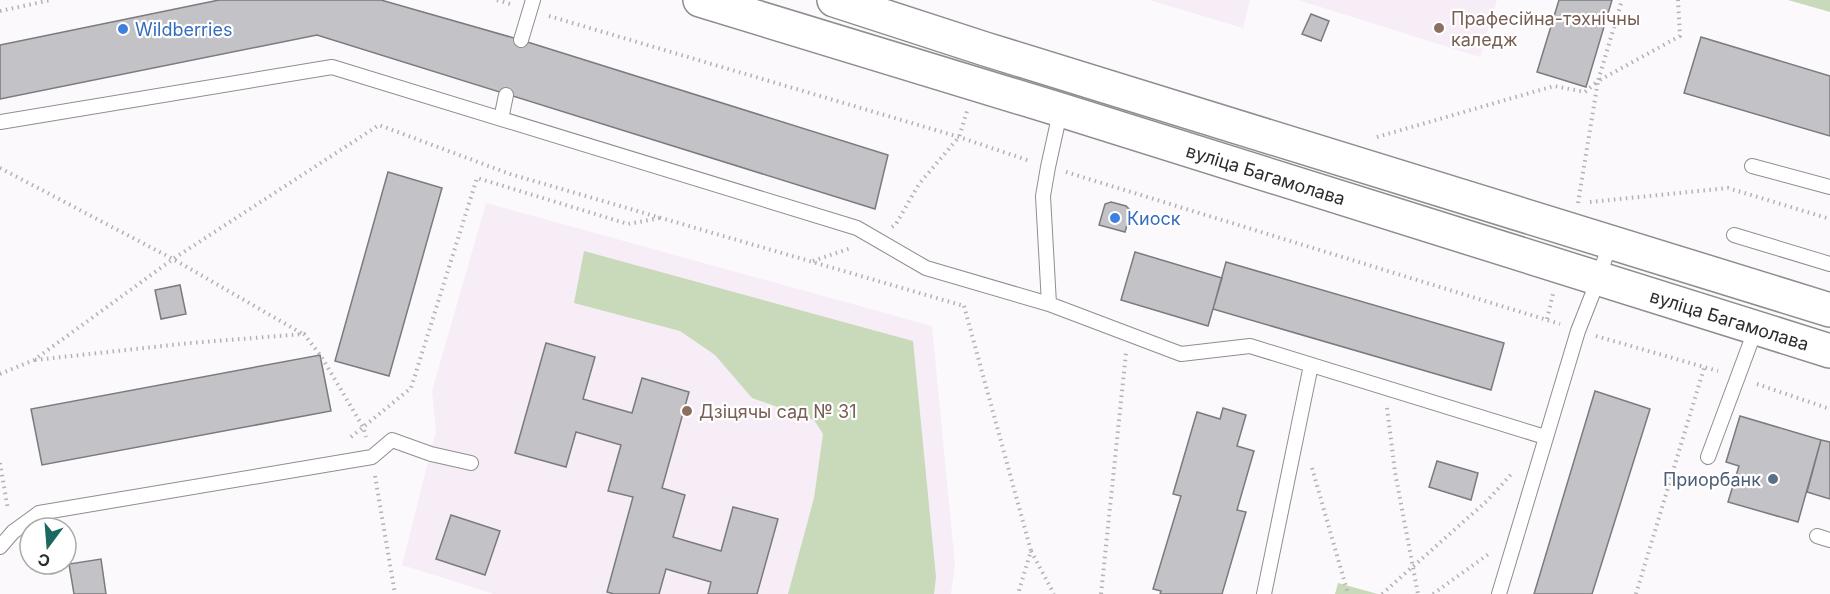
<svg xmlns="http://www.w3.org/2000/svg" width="1830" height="594" font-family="Inter,sans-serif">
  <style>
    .built { fill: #f6edf7 }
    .green { fill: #c9dabb }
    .building { fill: #c3c2c6; stroke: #7b7a7e; stroke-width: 1.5 }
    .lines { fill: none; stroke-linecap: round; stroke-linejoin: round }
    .lane-casing { stroke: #908d90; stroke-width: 16 }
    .secondary-casing { stroke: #908d90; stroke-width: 36 }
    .path { stroke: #b3b1b4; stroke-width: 4; stroke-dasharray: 1.5 4.5; stroke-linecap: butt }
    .lane { stroke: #fff; stroke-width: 14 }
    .secondary { stroke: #fff; stroke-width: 33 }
    .education-dot { fill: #8d6e63; stroke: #fff; stroke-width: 2 }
    .shop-dot { fill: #3f7fe0; stroke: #fff; stroke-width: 2 }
    .service-dot { fill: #5c6f8a; stroke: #fff; stroke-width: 2 }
    .labels { text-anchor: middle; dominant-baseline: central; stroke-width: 4.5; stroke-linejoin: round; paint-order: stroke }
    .education-label { font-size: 18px; fill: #785e54; stroke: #fff; text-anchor: start }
    .shop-label { font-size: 18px; fill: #366cbe; stroke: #fff; text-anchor: start }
    .street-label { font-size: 18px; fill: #2d2c2d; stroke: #fff }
    .service-label { font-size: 18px; fill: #4e5e75; stroke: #fff; text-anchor: end }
  </style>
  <rect width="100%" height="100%" fill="#fcf9fd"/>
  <path class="built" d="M1149 0H1250L1243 28Z
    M1298 0H1497L1480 57Z
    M486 203 932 326 955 565 951 594H494L402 565 436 431 432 391Z"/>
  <path class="green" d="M1788 0H1830V12Z
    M584 251 913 341 936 577 934 594H788L814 498 823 434 814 420 752 398 715 355 680 331 574 303Z
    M1338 583 1378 594H1335Z"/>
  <path class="building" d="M219 0H381L521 40 888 155 875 209 317 35 0 99V45Z
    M1559 0H1612L1586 87 1537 72Z
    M1311 14 1329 21 1321 41 1302 34Z
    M1701 37 1830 76V136L1684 93Z
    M388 172 442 188 389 376 335 361Z
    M1111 202 1126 206 1131 211 1125 232 1099 225 1105 204Z
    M1135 252 1222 278 1208 326 1121 300Z
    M1226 262 1504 343 1491 390 1213 309Z
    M180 285 186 314 161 319 155 290Z
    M546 343 595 357 583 399 632 413 642 378 689 392 662 488 685 495 673 537 721 551 733 507 778 519 757 594H708L711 582 666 569 659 594H614L607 592 633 497 608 491 621 445 576 432 566 467 515 453Z
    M320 355 331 411 42 465 31 409Z
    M1595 391 1650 409 1592 594H1534Z
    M1223 408 1246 415 1237 446 1254 451 1237 510 1246 512 1222 594H1160L1161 591 1153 589 1181 496 1173 494 1197 412 1220 419Z
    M1740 416 1821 440 1798 522 1728 502 1739 466 1726 462Z
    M1821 440 1830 442V499L1807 492Z
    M1437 461 1478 473 1471 500 1429 487Z
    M451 515 500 531 485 575 436 559Z
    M101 559 106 594H74L69 564Z"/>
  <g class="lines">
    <g class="lane-casing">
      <path id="lane" d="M521 40 533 0
        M501 119 506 95
        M0 122 332 67 857 228 926 268 1049 304 1181 354 1250 346 1545 437
        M1752 166 1830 187
        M1734 235 1830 264
        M1049 304 1043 196 1048 167 1061 108
        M1708 457 1756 328
        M1817 536 1830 540
        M0 547 13 532 39 513 372 457 392 440 431 454 471 463
        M1264 594 1311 365
        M1499 594 1578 331 1598 280 1610 243"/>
    </g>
    <g class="secondary-casing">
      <g id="secondary">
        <path id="s1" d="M700 0 1061 110 1830 351"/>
        <path d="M834 0 985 49 1830 310"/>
      </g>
    </g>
    <path class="path" d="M497 0 510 4
      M0 11 51 0
      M549 16 959 137 1030 161
      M1377 137 1554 86 1585 92 1598 81 1622 0
      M0 168 173 259 303 334
      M1066 172 1560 324
      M1590 202 1728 188 1830 219
      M1578 203 1598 81 1680 36 1678 0
      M892 227 896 224 919 184 959 137 967 111
      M813 261 851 248
      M964 306 1031 551 1018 594
      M1547 319 1553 294
      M1596 336 1718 371
      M35 360 190 343 304 334 321 356 363 427 366 437
      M0 374 34 360 173 259 379 125 510 174 964 306
      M1757 384 1830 409
      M1387 408 1395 472 1418 594
      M351 437 411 388 477 178 628 224 660 218
      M0 463 8 510
      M1312 468 1348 594
      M375 476 395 594
      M1031 551 1054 594
      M1101 594 1126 353
      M1382 594 1488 500 1513 472
      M1433 594 1490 553
      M1636 594 1704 368"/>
    <use href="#lane" class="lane"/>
    <use href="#secondary" class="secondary"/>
  </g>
  <g class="education-dot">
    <circle cx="1439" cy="28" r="6"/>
    <circle cx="687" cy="411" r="6"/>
  </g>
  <g class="shop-dot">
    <circle cx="123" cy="29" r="6"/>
    <circle cx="1115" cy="218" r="6"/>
  </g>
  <circle class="service-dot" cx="1773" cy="479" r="6"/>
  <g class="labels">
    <g class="education-label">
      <text x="1451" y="18">Прафесійна-тэхнічны<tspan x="1451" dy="21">каледж</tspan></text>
      <text x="699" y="411">Дзіцячы сад № 31</text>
    </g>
    <g class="shop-label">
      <text x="135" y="29">Wildberries</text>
      <text x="1127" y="218">Киоск</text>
    </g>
    <g class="street-label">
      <text stroke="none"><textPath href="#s1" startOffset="592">вуліца Багамолава</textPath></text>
      <text stroke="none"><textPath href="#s1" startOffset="1078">вуліца Багамолава</textPath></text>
    </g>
    <g class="service-label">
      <text x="1761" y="479">Приорбанк</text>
    </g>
  </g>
  <g transform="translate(48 546) rotate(196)"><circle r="28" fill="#ffffff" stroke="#ababab" stroke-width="1.5"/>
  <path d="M0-4.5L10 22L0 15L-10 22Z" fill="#1b6761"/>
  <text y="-9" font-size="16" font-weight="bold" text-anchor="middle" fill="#2d2c2d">С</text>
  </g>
</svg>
